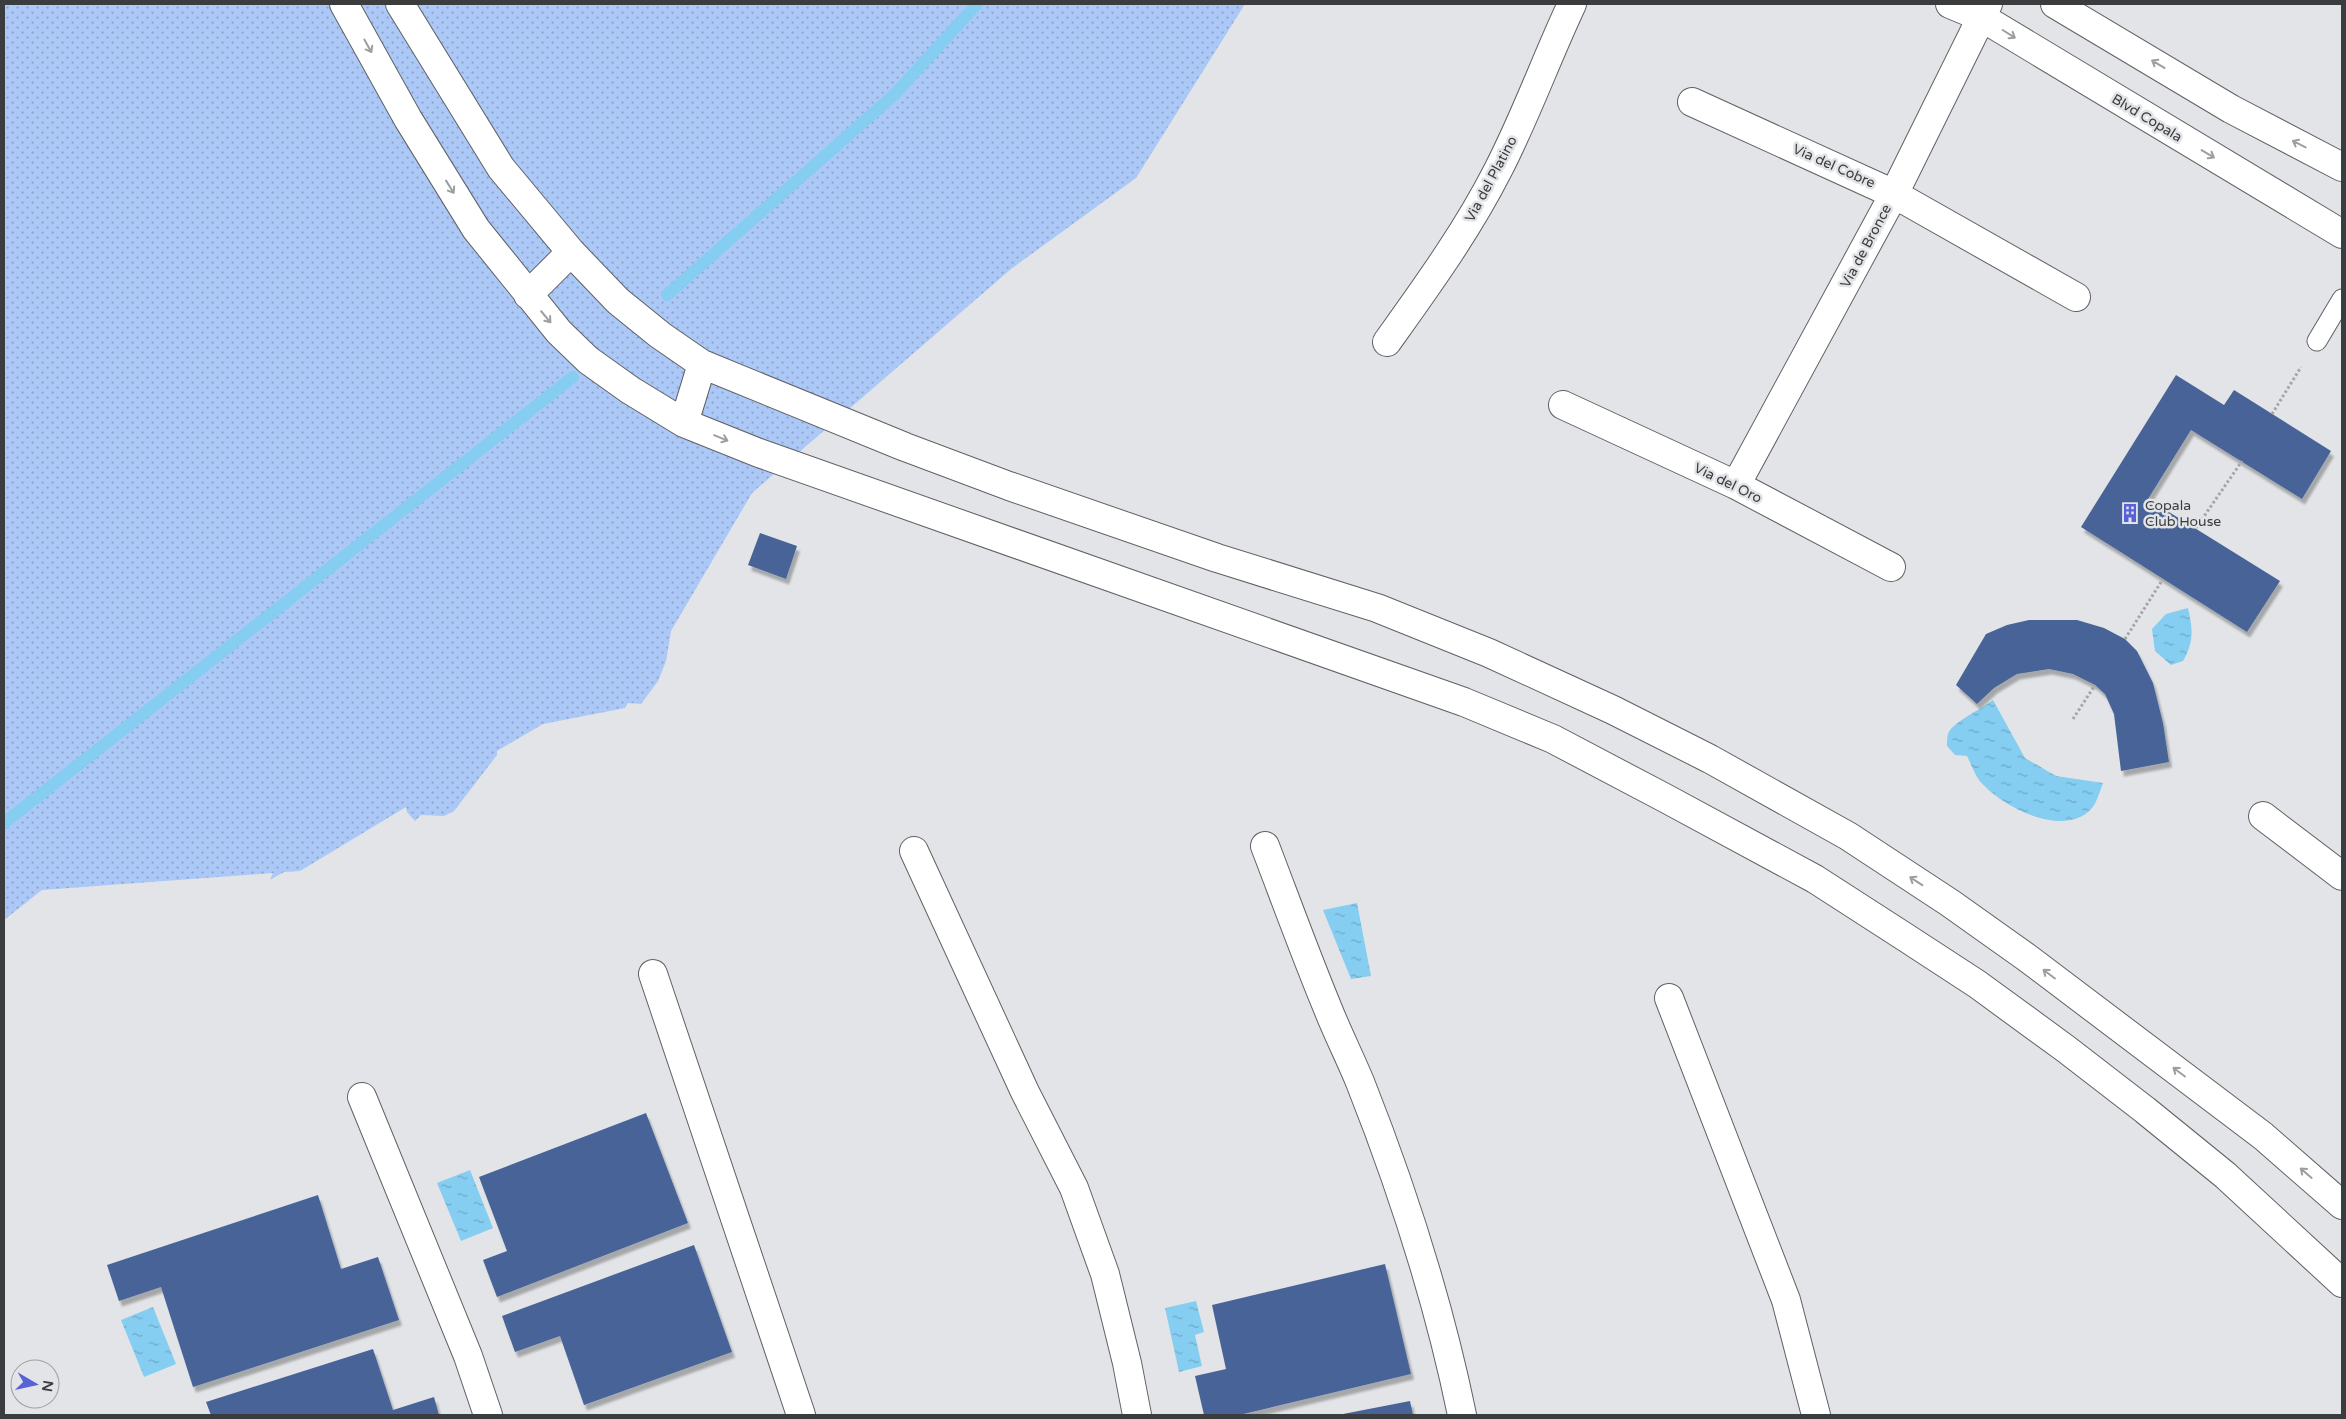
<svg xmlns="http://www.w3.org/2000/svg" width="2346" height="1419" font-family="'Varela Round',sans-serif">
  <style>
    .grass { fill: url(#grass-dots) }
    .water { fill: url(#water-ripples) }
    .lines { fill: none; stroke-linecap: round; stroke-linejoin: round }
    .stream { stroke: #85cef1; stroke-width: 12 }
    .building { fill: #476497; filter: url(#shadow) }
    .lane-casing { stroke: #606164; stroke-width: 21 }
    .street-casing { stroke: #606164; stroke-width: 30 }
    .path { stroke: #a3a5a7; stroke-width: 3; stroke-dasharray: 2.5 2.5; stroke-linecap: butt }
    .lane { stroke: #fff; stroke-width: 19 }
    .street { stroke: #fff; stroke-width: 28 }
    .oneway { stroke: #9d9e9e }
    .labels { text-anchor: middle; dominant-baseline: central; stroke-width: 5; stroke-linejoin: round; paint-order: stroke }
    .street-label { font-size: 14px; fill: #3b3c3d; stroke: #e2e4e7 }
    .poi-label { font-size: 14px; fill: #3b3c3d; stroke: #e2e4e7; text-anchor: start }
  </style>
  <defs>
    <pattern id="grass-dots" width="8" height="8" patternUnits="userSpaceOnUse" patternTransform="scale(1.25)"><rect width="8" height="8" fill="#acc8f6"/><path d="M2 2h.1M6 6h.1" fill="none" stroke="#8da4c8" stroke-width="1.8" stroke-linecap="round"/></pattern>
    <pattern id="water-ripples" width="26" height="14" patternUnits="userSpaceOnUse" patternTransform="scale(1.25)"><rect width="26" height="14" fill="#85cef1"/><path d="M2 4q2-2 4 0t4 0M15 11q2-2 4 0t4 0" fill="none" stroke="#6ea8c4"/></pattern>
    <filter id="shadow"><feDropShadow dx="3" dy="5.5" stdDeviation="1" flood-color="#0004"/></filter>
  </defs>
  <rect width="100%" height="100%" fill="#e2e4e7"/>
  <path class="grass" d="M4 4H1245L1136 178 1011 269 752 493 671 631 666 661 658 681 641 704 628 703 625 708 543 724 497 751V755L454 811 444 816 421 815 415 821 407 812 406 807 300 871 284 872 270 880 273 873 42 890 4 920Z"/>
  <path class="water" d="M2188 608C2193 630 2194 641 2183 661L2171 665 2155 651 2152 629 2166 614Z
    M1993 700 2025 758 2056 776 2103 783C2100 791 2097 802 2092 808 2064 840 2000 806 1979 780 1974 773 1971 764 1967 756L1955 755 1947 746C1947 743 1947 738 1948 734 1951 723 1982 709 1993 700Z
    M1357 903 1371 976 1351 979 1323 910Z
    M470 1170 493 1228 461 1241 437 1183Z
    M1196 1301 1204 1332 1195 1335 1202 1366 1179 1372 1165 1308Z
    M153 1307 176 1364 144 1377 121 1320Z"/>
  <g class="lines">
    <path class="stream" d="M667 295 895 94 977 4
      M4 823 573 377"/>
  </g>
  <path class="building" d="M2176 375 2224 405 2234 390 2331 451 2302 499 2191 430 2148 499 2280 581 2247 632 2081 527Z
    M760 533 797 546 786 579 748 565Z
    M2029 620H2077L2104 628 2125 639 2137 651 2153 683 2163 723 2169 762 2121 771 2114 714 2105 694 2095 685 2073 674 2049 669 2017 674 1994 688 1977 704 1956 685 1986 634 2007 625Z
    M646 1113 688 1223 497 1297 483 1260 507 1251 479 1177Z
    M318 1195 341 1269 378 1257 399 1320 193 1387 161 1287 119 1301 107 1265Z
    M694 1245 732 1352 584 1405 560 1336 515 1352 502 1316Z
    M1385 1264 1411 1374 1239 1415H1204L1195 1376 1226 1369 1212 1305Z
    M373 1349 393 1410 434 1397 439 1415H211L206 1402Z
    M1410 1401 1413 1415H1343V1414Z"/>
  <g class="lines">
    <g class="lane-casing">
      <path id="lane" d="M2317 341 2342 299"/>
    </g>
    <g class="street-casing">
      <path id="street" d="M344 4 408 119 476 229 559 332 588 360 630 390 684 423 759 453 1464 702 1553 739 1665 798 1815 879 1908 939 1977 984 2066 1049 2145 1110 2225 1175 2342 1283
        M400 4 501 168 571 252 618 301 660 335 702 364 905 447 1009 486 1217 558 1377 608 1489 653 1613 710 1710 759 1848 836 1950 903 2026 957 2263 1136 2342 1205
        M1950 4 1981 17 2342 234
        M2055 4 2231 109 2342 167
        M1692 102 1894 194 2076 297
        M528 295 571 252
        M1387 342C1427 286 1467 231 1498 170 1526 116 1546 59 1572 4
        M1563 405 1736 485 1891 567
        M684 423 702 364
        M1736 485 1894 194 1988 4
        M2263 816 2342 876
        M1265 846C1286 901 1306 956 1328 1009 1338 1034 1350 1058 1360 1082 1402 1188 1439 1303 1462 1415
        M914 851 1025 1092 1074 1188 1105 1274 1127 1363 1137 1415
        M653 974 801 1415
        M1669 998 1786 1300 1816 1415
        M362 1097 468 1356 488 1415"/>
    </g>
    <path class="path" d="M2272 414 2301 367
      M2196 528 2242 461
      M2125 639 2163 579
      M2073 719 2095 685"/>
    <use href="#lane" class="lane"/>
    <use href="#street" class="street"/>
  </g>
  <defs><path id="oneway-shaft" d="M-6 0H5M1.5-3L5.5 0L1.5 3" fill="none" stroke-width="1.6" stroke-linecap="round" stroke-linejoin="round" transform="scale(1.25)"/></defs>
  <g class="oneway">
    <use href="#oneway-shaft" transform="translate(2009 34) rotate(32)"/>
    <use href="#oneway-shaft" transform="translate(368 46) rotate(61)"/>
    <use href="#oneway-shaft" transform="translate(2158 64) rotate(-149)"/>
    <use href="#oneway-shaft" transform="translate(2299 144) rotate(-153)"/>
    <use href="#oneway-shaft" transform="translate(2208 154) rotate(31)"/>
    <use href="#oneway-shaft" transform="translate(450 187) rotate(58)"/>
    <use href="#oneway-shaft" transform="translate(546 317) rotate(50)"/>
    <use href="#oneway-shaft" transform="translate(721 438) rotate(22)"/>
    <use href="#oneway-shaft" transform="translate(1916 881) rotate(-147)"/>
    <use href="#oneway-shaft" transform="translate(2049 974) rotate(-143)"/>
    <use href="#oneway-shaft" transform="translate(2179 1072) rotate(-143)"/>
    <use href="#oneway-shaft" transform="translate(2306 1173) rotate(-139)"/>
  </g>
  <defs>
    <g id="building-bare" transform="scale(1.5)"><path d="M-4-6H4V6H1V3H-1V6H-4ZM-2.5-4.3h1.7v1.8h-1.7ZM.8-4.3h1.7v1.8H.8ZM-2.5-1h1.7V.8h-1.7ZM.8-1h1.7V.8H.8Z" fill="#5761d8" stroke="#e2e4e7" stroke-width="2.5" paint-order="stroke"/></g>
  </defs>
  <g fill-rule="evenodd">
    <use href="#building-bare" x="2130" y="513"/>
  </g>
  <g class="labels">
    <g class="street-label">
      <text transform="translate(2147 118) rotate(31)">Blvd Copala</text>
      <text transform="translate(1834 166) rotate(24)">Via del Cobre</text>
      <text transform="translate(1491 179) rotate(-62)">Via del Platino</text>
      <text transform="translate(1866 246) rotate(-62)">Via de Bronce</text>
      <text transform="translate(1728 483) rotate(26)">Via del Oro</text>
    </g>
    <g class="poi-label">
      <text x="2145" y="505">Copala<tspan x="2145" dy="16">Club House</tspan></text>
    </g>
  </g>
  <rect width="2346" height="1419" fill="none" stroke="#3b3c3d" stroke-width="10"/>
  <g transform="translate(35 1384) rotate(99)"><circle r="24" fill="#e2e4e7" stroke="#9fa1a3"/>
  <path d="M0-4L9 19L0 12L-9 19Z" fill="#5761d8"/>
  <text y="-8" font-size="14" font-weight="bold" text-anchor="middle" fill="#3b3c3d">N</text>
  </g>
</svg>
